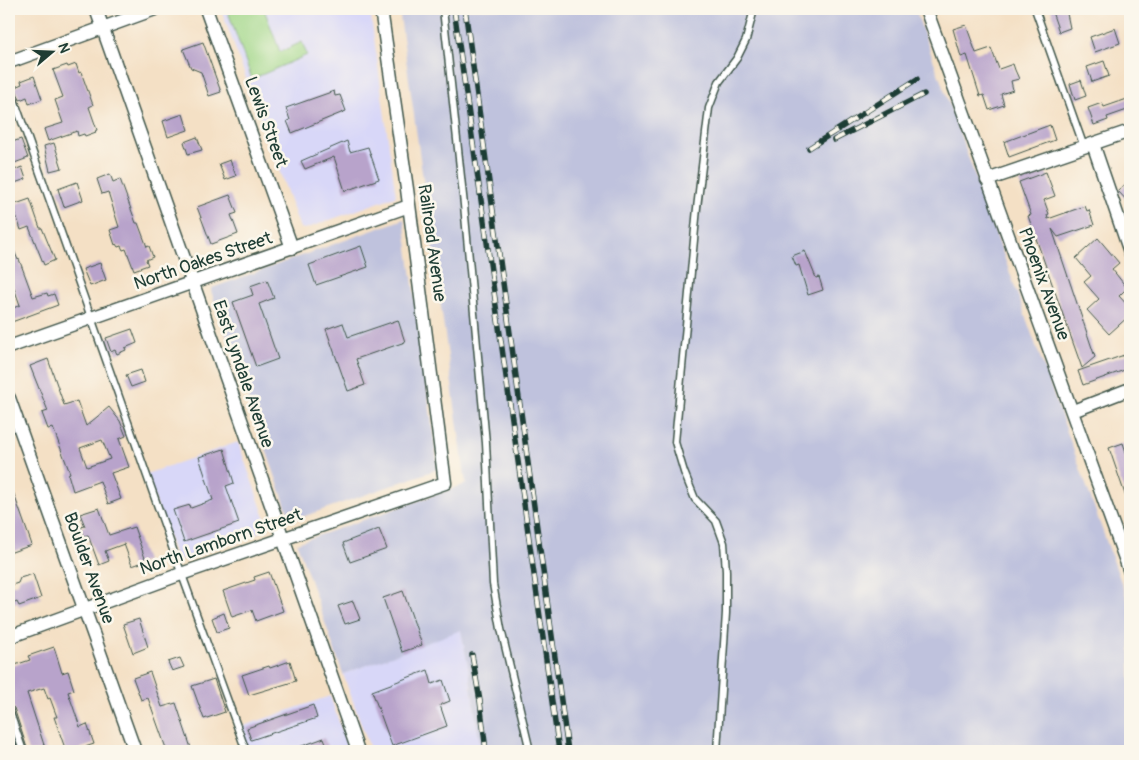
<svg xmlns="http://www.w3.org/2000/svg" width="1139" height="760" font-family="Pangolin,sans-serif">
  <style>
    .built { fill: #d8d7f8 }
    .industrial { fill: #bfc2dd }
    .green { fill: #a1d789; stroke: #608a5e }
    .building { fill: #b8a3cb; fill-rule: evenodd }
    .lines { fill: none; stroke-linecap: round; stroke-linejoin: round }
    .lane-casing { stroke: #3f554a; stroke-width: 9 }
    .street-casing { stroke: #3f554a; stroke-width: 15 }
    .lane { stroke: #fff; stroke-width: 6 }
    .street { stroke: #fff; stroke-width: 12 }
    .rail-casing { stroke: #1f3d34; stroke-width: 5.5 }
    .rail { stroke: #fbf7ec; stroke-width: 4; stroke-dasharray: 11; stroke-linecap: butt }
    .labels { text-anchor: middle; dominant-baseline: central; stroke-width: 5; stroke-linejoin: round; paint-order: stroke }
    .street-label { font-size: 18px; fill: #1f3d34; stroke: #fbf7ec }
  </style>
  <rect width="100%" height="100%" fill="#fbf7ec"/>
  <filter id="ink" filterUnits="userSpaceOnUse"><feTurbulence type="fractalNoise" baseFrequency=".02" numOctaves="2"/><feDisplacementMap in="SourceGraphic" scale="10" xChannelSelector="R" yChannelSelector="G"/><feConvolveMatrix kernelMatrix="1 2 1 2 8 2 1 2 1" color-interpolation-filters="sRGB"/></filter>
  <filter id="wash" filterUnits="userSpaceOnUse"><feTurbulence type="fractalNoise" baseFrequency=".0096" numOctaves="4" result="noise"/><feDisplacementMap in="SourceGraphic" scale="20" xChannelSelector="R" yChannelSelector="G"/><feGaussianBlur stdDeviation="1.12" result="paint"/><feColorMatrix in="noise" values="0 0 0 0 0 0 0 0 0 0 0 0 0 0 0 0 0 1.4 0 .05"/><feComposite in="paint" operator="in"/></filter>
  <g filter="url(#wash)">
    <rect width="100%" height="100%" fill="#f4e0c5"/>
    <path class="built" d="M221 9H370L396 196 305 229 300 228Z
      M238 442 269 529 177 561 146 474Z
      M461 629 469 670 481 751H371L343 674Z
      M330 696 349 751H246L238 728Z"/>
    <path class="industrial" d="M399 9H915L1130 607V751H481L469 670 461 630 343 674 297 543 466 484Z
      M404 219 438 469 291 521 211 291 212 288Z"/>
    <path class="green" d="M227 9H264L280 52 302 42 307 55 252 79Z"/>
    <g id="blocks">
      <path class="building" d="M1051 9H1066L1070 28 1059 32Z
        M966 25 976 53 991 48 999 69 1013 64 1015 70 1019 79 1011 81 1013 90 1001 94 1004 105 989 110 984 95 980 96 967 55 961 57 953 29Z
        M1115 28 1120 43 1095 52 1090 37Z
        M203 42 221 92 209 96 201 72 191 68 183 49Z
        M1104 61 1109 76 1092 82 1087 67Z
        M76 64 79 73 81 72 93 105 89 107 97 130 95 131 96 132 85 136 84 134 78 136 77 131 48 141 44 129 63 123 55 100 63 97 53 70 67 65 68 67Z
        M34 76 42 99 29 104 27 97 20 100 15 87 22 84 21 81Z
        M1081 80 1086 96 1075 100 1070 84Z
        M334 91 335 96 340 95 346 111 292 133 287 121 290 120 286 108Z
        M1130 98V109L1107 117 1108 120 1094 125 1088 108 1102 103 1104 107Z
        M183 114 188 130 168 137 163 121Z
        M1050 125 1055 140 1009 157 1004 142Z
        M197 137 202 150 188 154 184 142Z
        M21 139 28 158 9 165V143Z
        M347 141 350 152 368 147 379 179 345 191 334 157 305 169 301 161Z
        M54 143 62 168 50 171 44 146Z
        M230 160 236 176 225 180 219 164Z
        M22 167 26 179 9 185V172Z
        M1046 172 1055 196 1044 200 1049 214 1047 215 1048 219 1085 206 1087 211 1089 210 1094 225 1058 237 1052 229 1095 357 1082 368 1028 216 1031 215 1019 182Z
        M110 174 113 182 120 179 136 223H138L147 247 149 246 153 257 146 260 148 265 134 270 126 249 123 250 121 246 118 247 116 244 115 245 110 230 119 227 108 192 102 194 97 179Z
        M1130 180V204L1118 191Z
        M77 182 83 200 64 207 58 189Z
        M230 195 237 213 231 215 238 234 211 244 197 207Z
        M30 199 40 228H42L55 260 44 265 29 227 21 230 13 205Z
        M1098 238 1119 263 1112 269 1127 288 1119 296 1130 308V315L1109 334 1087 310 1099 299 1084 282 1091 276 1076 258Z
        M9 239 18 260 19 259 33 297 47 293 48 296 54 294 58 305 9 323V310L20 305 9 274Z
        M361 246 368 267 316 285 309 265Z
        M805 251 816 278 819 277 823 290 808 295 799 265 796 266 792 256Z
        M100 263 106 280 90 286 83 269Z
        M267 280 274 298 259 304 278 359 256 367 233 302 253 295 250 286Z
        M398 320 405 342 356 359 365 385 348 391 326 329 343 323 348 337Z
        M132 329 137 343 125 348 126 350 117 354 115 350 111 352 106 338Z
        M1130 353V368L1083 385 1078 371Z
        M48 359 64 405 77 401 86 426 109 407 120 421 126 436 119 439 129 467 111 473 121 499 108 504 100 481 73 491 68 474 70 473 53 428 48 429 42 413 48 411 30 366ZM102 440 110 459 87 467 80 448Z
        M141 370 145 382 131 387 126 375Z
        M1123 443 1130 464V506H1129L1109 448Z
        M224 449 234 483 226 486 239 523 184 542 173 510 190 505 191 508 213 500 199 457Z
        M9 483H10L32 545 9 553Z
        M99 508 109 535 134 527 146 561 132 566 124 544 105 551 109 561 99 565 88 535 84 536 81 527 85 526 80 514Z
        M379 529 387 549 350 562 343 543Z
        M269 572 283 611 256 621 252 610 232 617 223 591 255 580 254 577Z
        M33 574 41 598 19 606 17 602 9 605V586L18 583 20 578Z
        M403 591 422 645 402 652 383 598Z
        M353 601 360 619 345 624 338 606Z
        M224 613 229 628 217 632 212 618Z
        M139 619 148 647 133 653 123 624Z
        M54 647 62 673 68 671 74 690 68 692 80 727 87 724 94 744 73 751H66L54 717H57L50 698 48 699 44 688 27 693 46 751H28L14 708 9 705V667L30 660 28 656Z
        M180 658 184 667 172 671 168 662Z
        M290 661 296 681 249 695 242 675 269 666 270 668Z
        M428 670 432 684 443 680 450 701 440 705 447 726 392 746 372 691Z
        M150 672 162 707 176 703 192 751H167L148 698 141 700 133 678Z
        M214 679 225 712 204 719 192 686Z
        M313 705 317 718 251 740 247 728Z
        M9 725 18 751H9Z
        M324 738 329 751H291V750Z"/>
    </g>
  </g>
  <g filter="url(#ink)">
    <use href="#blocks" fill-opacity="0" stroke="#3f554a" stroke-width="1"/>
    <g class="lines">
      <g class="lane-casing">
        <path id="lane" d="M443 9 464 205 486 443 493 584 501 629 530 751
          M1035 9 1084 147
          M9 85 177 561 246 751
          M9 710 23 751
          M717 751 726 613V571L724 543 716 521 695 499 684 472 675 442 697 208 709 108 719 82 737 58 746 40 754 9"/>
      </g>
      <g class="street-casing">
        <path id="street" d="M96 9 358 751
          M206 9 292 248
          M926 9 1130 572
          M9 62 155 9
          M1093 144 1130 252
          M987 180 1130 131
          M9 347 409 206
          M9 398 135 751
          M1073 411 1130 389
          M9 637 181 574 445 483 407 189 381 9"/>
      </g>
      <use href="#lane" class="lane"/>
      <use href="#street" class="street"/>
      <g class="rail-casing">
        <path id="rail" d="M454 9 559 751
          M465 9 568 751
          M834 140 924 94
          M809 148 917 79
          M472 655 480 701 486 751"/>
      </g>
      <use href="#rail" class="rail"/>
    </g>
  </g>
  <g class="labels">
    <g class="street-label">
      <text transform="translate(266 122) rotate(70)">Lewis Street</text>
      <text transform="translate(432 243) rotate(82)">Railroad Avenue</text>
      <text transform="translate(203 261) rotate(-19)">North Oakes Street</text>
      <text transform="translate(1044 284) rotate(70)">Phoenix Avenue</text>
      <text transform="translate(243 374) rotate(71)">East Lyndale Avenue</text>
      <text transform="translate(221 542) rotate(-19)">North Lamborn Street</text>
      <text transform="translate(89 568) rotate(70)">Boulder Avenue</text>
    </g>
  </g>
  <rect width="1139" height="760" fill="none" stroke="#fbf7ec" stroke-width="30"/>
  <g transform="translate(52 52) rotate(71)" stroke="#fbf7ec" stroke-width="4" paint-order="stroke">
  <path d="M0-4L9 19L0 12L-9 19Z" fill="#1f3d34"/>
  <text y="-8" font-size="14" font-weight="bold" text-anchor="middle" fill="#1f3d34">N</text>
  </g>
</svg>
